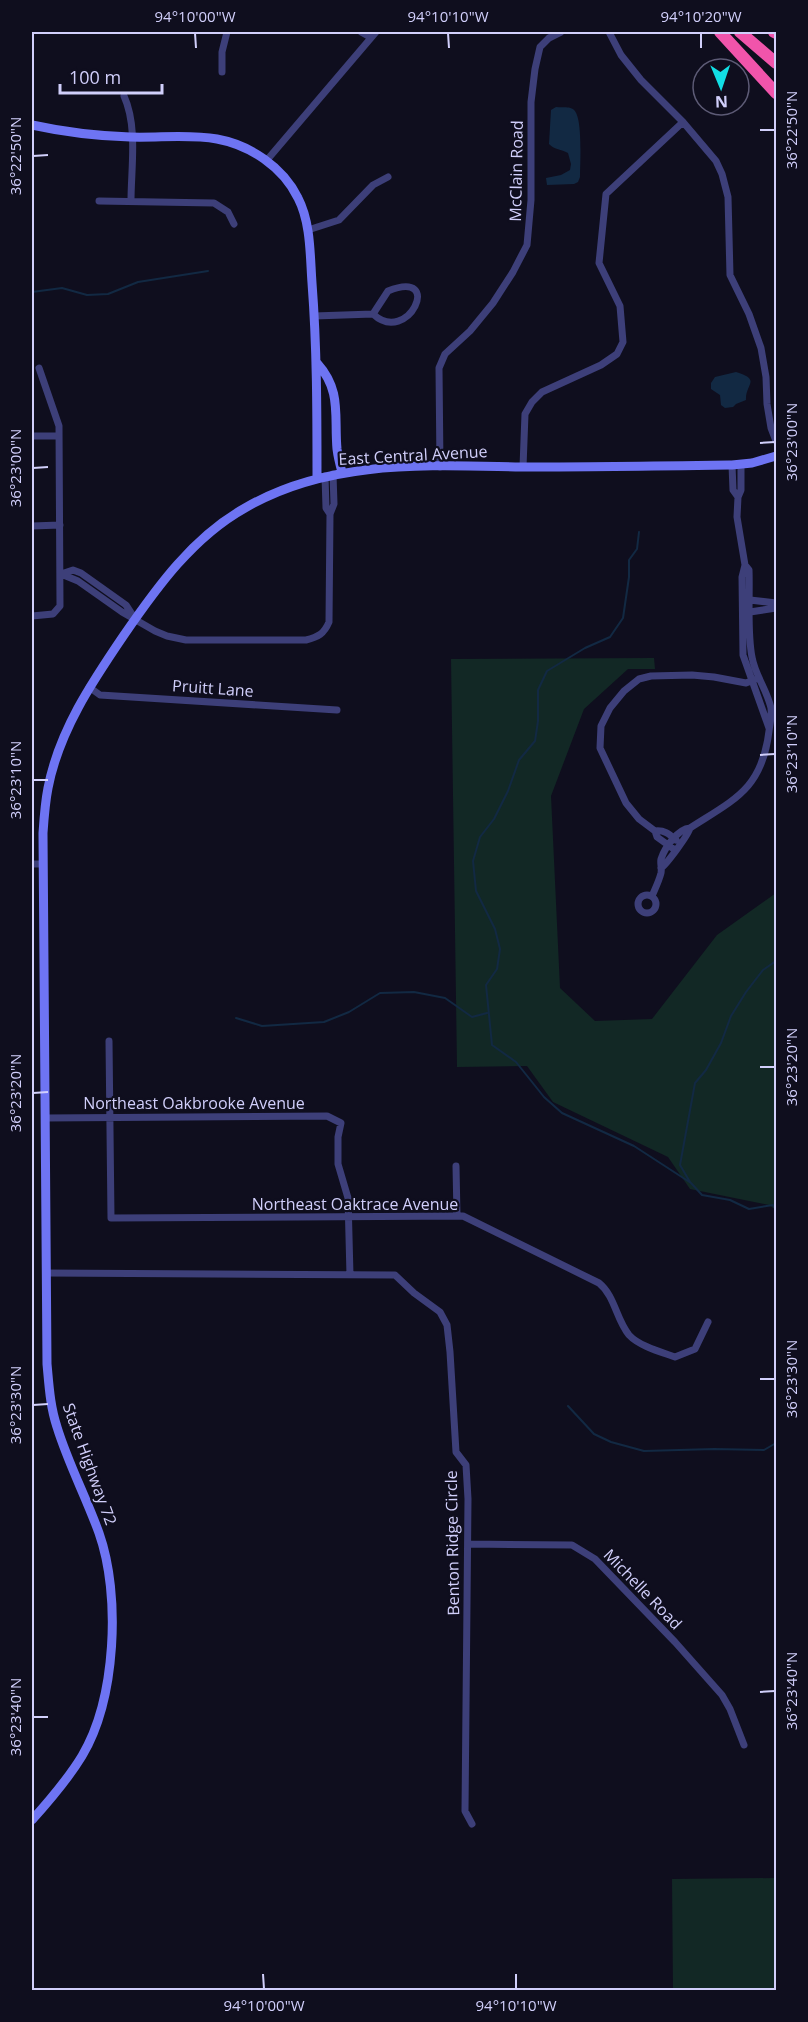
<svg xmlns="http://www.w3.org/2000/svg" width="808" height="2022" font-family="'Open Sans',sans-serif">
  <style>
    .green { fill: #122825 }
    .water { fill: #122943 }
    .lines { fill: none; stroke-linecap: round; stroke-linejoin: round }
    .stream { stroke: #122943; stroke-width: 2 }
    .street { stroke: #3d3f79; stroke-width: 7 }
    .secondary { stroke: #6e74f3; stroke-width: 9 }
    .highway { stroke: #f154ab; stroke-width: 12 }
    .ticks { fill: none; stroke: #d1cffb; stroke-width: 2 }
    .labels { text-anchor: middle; dominant-baseline: central; stroke-width: 4.5; stroke-linejoin: round; paint-order: stroke }
    .street-label { font-size: 16px; fill: #d1cffb; stroke: #0f0e1e }
    .neatline { fill: none; stroke: #d1cffb; stroke-width: 2 }
    .ticks-label { font-size: 15px; text-anchor: middle; fill: #d1cffb }
  </style>
  <rect width="100%" height="100%" fill="#0f0e1e"/>
  <path class="green" d="M654 658 655 669H628L584 709 551 796 560 988 595 1021 652 1019 717 935 776 893V1210L769 1205 690 1189 668 1157 553 1102 527 1066 457 1067 451 659Z
    M776 1878V1990H673L672 1879Z"/>
  <path class="water" d="M556 107C562 108 570 106 574 110 583 118 580 164 580 177L578 182 574 184 547 185 546 178 561 175 570 170 571 164 568 153C561 149 555 150 549 144L551 110Z
    M736 372C762 380 745 384 746 400L736 404 733 407 725 408 721 405 720 395 711 389V383L715 377Z"/>
  <g class="lines">
    <path class="stream" d="M32 292 62 288 87 295 108 294 138 282 208 271
      M639 532 637 549 629 560V577L623 618 610 637 585 648 547 671 538 690V721L535 741 519 760 508 791 494 819 480 837 473 861 476 891 495 929 500 949 497 969 486 985 492 1045 516 1062 544 1097 562 1113 634 1146 691 1183 702 1195 730 1200 749 1209 773 1205 776 1210
      M236 1018 262 1026 324 1022 349 1012 380 993 414 992 445 998 472 1017 487 1013
      M690 1182 680 1165 695 1083 706 1070 721 1043 731 1016 746 992 763 970 776 961
      M568 1406 594 1434 611 1442 644 1451 714 1449 764 1450 776 1443"/>
    <path class="street" d="M361 32 370 37
      M609 32 621 55 641 80 683 122 716 161 722 174 728 197 730 275 749 314 761 348 766 377 767 404 771 428 776 441
      M222 72V52L227 32
      M124 96C138 127 131 168 131 201
      M267 160 376 32
      M99 201 214 203 228 212 234 224
      M308 230 339 220 373 185 388 177
      M314 316 373 314C408 347 445 268 388 291L373 314
      M32 436H59
      M732 465 733 490 738 497
      M440 467 439 368 445 354 470 331 493 303 513 272 527 245 531 200V102L535 69 540 47 549 38 561 32
      M523 467 525 414 532 402 542 392 601 365 617 354 623 342 620 306 599 263 606 194 683 122
      M325 476 326 508 330 514
      M32 526 60 525
      M745 565 742 577 743 655 769 728
      M750 600 776 603
      M750 612 776 608
      M32 616 53 614 60 606 59 426 39 368
      M135 619 126 605 81 573 73 570 61 574 78 581 122 612 155 631 167 636 186 640H306C318 637 324 634 329 622L330 514 334 504 333 474
      M89 687 100 695 337 710
      M655 831C665 830 669 834 676 840
      M675 850 657 837 655 831 639 819 626 803 600 748 601 726 610 708 624 691 639 679 651 676 692 675 714 677 746 683 759 678
      M32 864H42
      M661 868C666 865 689 834 690 828
      M638 904a9 9 0 1 1 18 0a9 9 0 1 1-18 0Z
      M652 896C655 889 659 881 661 873 662 868 660 863 661 859 665 847 678 829 690 828 735 799 762 789 769 731 770 723 772 717 771 708 767 690 755 675 752 657 747 632 750 596 749 570L745 565 737 517 738 497 741 490V465
      M109 1041 111 1218 463 1216 599 1283C615 1296 616 1319 629 1335 639 1346 661 1352 675 1357L695 1349 708 1322
      M46 1118 327 1116 341 1123 338 1137V1164L348 1198 350 1275
      M456 1166 457 1216
      M46 1273 395 1275 414 1293 440 1312 447 1325 450 1352 456 1452 466 1465 468 1499 465 1811 472 1824
      M469 1544 572 1545 595 1559 675 1642 722 1695 730 1709 744 1745"/>
    <path class="secondary" d="M32 125C64 132 97 136 130 137 159 138 189 134 217 139 250 145 283 167 298 198 311 223 310 256 312 283 317 348 317 413 317 478
      M317 363C342 391 334 415 337 449 338 457 340 465 342 472
      M32 1820C50 1800 68 1779 82 1756 116 1699 121 1595 99 1533 86 1497 68 1463 57 1427 50 1406 49 1385 47 1364L43 833C44 818 45 803 48 788 59 731 92 682 124 635 157 587 193 537 245 508 332 457 435 466 532 467 599 467 665 466 732 465L752 463 776 456"/>
    <path class="highway" d="M720 32 776 93
      M740 32 776 63
      M774 32 776 33"/>
  </g>
  <path class="ticks" d="M195 33 196 48M448 33 449 48M701 33V48M760 130H775M33 156 48 155M760 443 775 442M33 468 48 467M760 755 775 754M33 780H48M760 1067H775M33 1093 48 1092M760 1379H775M33 1405 48 1404M760 1692 775 1691M33 1717H48M263 1974 264 1989M516 1974V1989"/>
  <g class="labels">
    <g class="street-label">
      <text transform="translate(516 171) rotate(-89)">McClain Road</text>
      <text transform="translate(413 455) rotate(-3)">East Central Avenue</text>
      <text transform="translate(213 688) rotate(4)">Pruitt Lane</text>
      <text x="194" y="1103">Northeast Oakbrooke Avenue</text>
      <text x="355" y="1204">Northeast Oaktrace Avenue</text>
      <text transform="translate(90 1464) rotate(70)">State Highway 72</text>
      <text transform="translate(452 1543) rotate(-91)">Benton Ridge Circle</text>
      <text transform="translate(643 1589) rotate(46)">Michelle Road</text>
    </g>
  </g>
  <rect width="808" height="2022" fill="none" stroke="#0f0e1e" stroke-width="66"/>
  <g transform="translate(721 87) rotate(178)"><circle r="28" fill="#0f0e1e" stroke="#5d5b76" stroke-width="1.5"/>
  <path d="M0-4.5L10 22L0 15L-10 22Z" fill="#12dee4"/>
  <text y="-9" font-size="16" font-weight="bold" text-anchor="middle" fill="#d1cffb">N</text>
  </g>
  <path d="M60 84v9h102v-9" fill="none" stroke="#d1cffb" stroke-width="3"/>
  <text x="69" y="84" font-size="18" fill="#d1cffb" stroke="#0f0e1e" stroke-width="4.5" paint-order="stroke">100 m</text>
  <rect x="33" y="33" width="742" height="1956" class="neatline"/>
  <g class="ticks-label">
    <text x="195" y="22">94°10'00"W</text>
    <text x="448" y="22">94°10'10"W</text>
    <text x="701" y="22">94°10'20"W</text>
    <text transform="translate(792 130) rotate(-90)" y="5">36°22'50"N</text>
    <text transform="translate(16 156) rotate(-90)" y="5">36°22'50"N</text>
    <text transform="translate(792 442) rotate(-90)" y="5">36°23'00"N</text>
    <text transform="translate(16 468) rotate(-90)" y="5">36°23'00"N</text>
    <text transform="translate(792 754) rotate(-90)" y="5">36°23'10"N</text>
    <text transform="translate(16 780) rotate(-90)" y="5">36°23'10"N</text>
    <text transform="translate(792 1067) rotate(-90)" y="5">36°23'20"N</text>
    <text transform="translate(16 1093) rotate(-90)" y="5">36°23'20"N</text>
    <text transform="translate(792 1379) rotate(-90)" y="5">36°23'30"N</text>
    <text transform="translate(16 1405) rotate(-90)" y="5">36°23'30"N</text>
    <text transform="translate(792 1691) rotate(-90)" y="5">36°23'40"N</text>
    <text transform="translate(16 1717) rotate(-90)" y="5">36°23'40"N</text>
    <text x="264" y="2011">94°10'00"W</text>
    <text x="516" y="2011">94°10'10"W</text>
  </g>
</svg>
